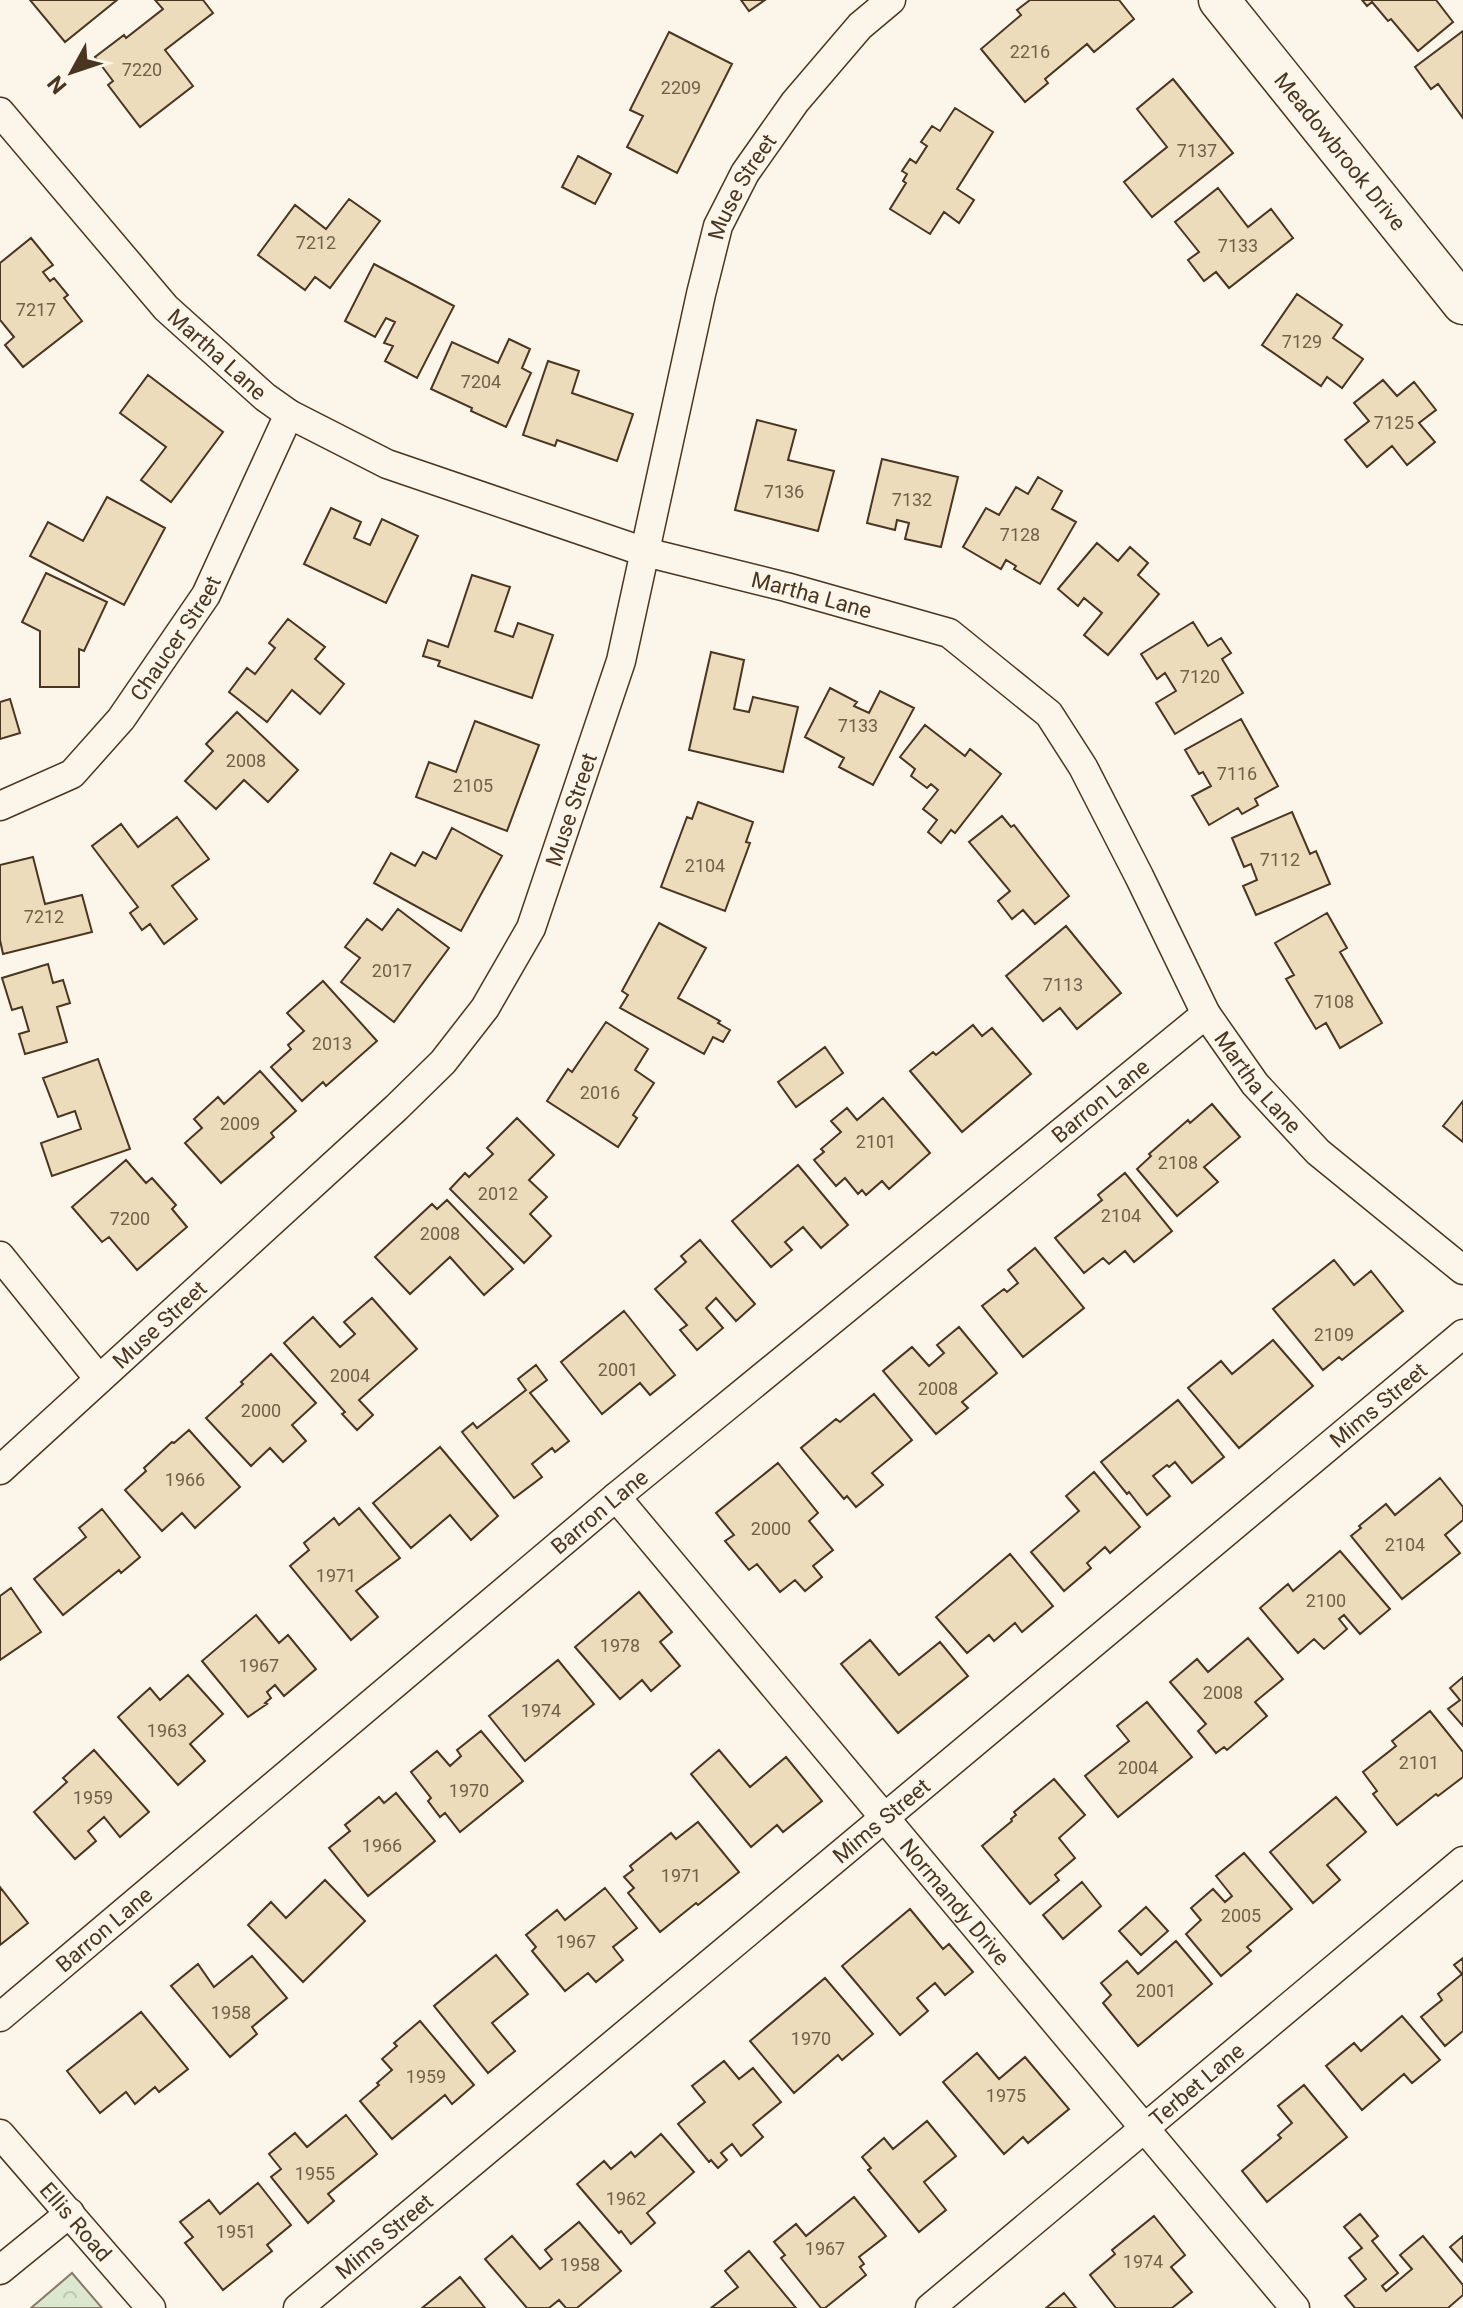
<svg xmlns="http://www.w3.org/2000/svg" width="1463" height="2308" font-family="Roboto,sans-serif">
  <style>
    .park { fill: url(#park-crowns); stroke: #887966; stroke-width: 2 }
    .building { fill: #ecdcbc; stroke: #4a3520; stroke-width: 2 }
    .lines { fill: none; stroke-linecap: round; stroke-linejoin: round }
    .street-casing { stroke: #4a3520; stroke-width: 31 }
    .secondary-casing { stroke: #4a3520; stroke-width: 43 }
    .street { stroke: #fbf6e9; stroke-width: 28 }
    .secondary { stroke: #fbf6e9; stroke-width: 40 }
    .labels { text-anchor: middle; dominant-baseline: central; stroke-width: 6; stroke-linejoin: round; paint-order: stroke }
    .number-label { font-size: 18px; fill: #725f47 }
    .street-label { font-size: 22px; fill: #4a3520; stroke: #fbf6e9 }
  </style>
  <defs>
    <pattern id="park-crowns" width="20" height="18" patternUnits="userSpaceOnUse" patternTransform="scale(2)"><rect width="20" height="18" fill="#dce7d0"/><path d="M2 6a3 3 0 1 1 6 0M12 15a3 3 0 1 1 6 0" fill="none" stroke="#bec7b2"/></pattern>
  </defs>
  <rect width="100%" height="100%" fill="#fbf6e9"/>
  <path class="park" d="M72 2273 102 2308H31Z"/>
  <path class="building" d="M30 0H117L65 42Z
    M155 0H203L213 13 165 50 193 86 140 127 108 85 113 81 95 57 124 35 126 38 163 9Z
    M741 0H765L749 11Z
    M1030 0H1119L1134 19 1094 52 1087 44 1045 79 1048 83 1025 102 981 49 1021 15 1017 10Z
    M1362 0H1436L1453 22 1418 51 1391 19 1388 21 1372 2 1367 6Z
    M1463 31V118L1438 84 1431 89 1415 67Z
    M669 32 732 64 677 173 627 147 643 116 630 110Z
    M1173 79 1233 153 1152 217 1124 182 1167 147 1137 109Z
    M955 108 993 132 957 189 974 200 959 223 944 212 930 234 890 209 906 183 903 181 907 174 902 171 910 159 916 163 927 146 921 142 932 126 940 131Z
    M578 156 611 174 595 204 562 187Z
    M1218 188 1248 227 1271 209 1293 238 1229 288 1216 272 1204 281 1188 260 1199 252 1175 222Z
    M349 199 380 221 330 288 315 277 305 290 258 255 295 205 326 229Z
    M31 238 53 265 43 272 50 281 54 278 68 295 64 298 82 321 23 367 5 345 14 337 0 320V263Z
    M374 264 454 306 417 378 385 361 393 346 384 343 395 322 386 318 375 337 345 321Z
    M1297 294 1342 325 1333 338 1363 359 1342 388 1327 377 1321 386 1262 345Z
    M509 339 530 349 522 368 531 373 506 427 471 411 472 408 431 389 452 342 498 363Z
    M548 361 579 371 572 393 633 414 617 461 557 440 555 446 523 435Z
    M148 375 223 432 171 502 141 480 166 447 120 413Z
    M1383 380 1397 396 1414 382 1436 410 1419 423 1435 442 1407 465 1392 446 1367 467 1345 440 1369 421 1354 403Z
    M757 420 796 430 788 460 834 471 818 531 735 510Z
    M882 459 958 477 941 547 905 539 909 523 897 520 895 530 867 523Z
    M1038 477 1062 491 1052 509 1076 522 1040 584 1014 569 1016 566 1006 560 1001 569 963 547 986 508 999 515 1016 487 1028 494Z
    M107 497 165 528 124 605 30 556 48 522 83 541Z
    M331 508 361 522 354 538 370 545 382 519 418 536 386 603 304 564Z
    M1097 543 1118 561 1130 547 1148 563 1138 575 1159 594 1108 655 1084 635 1102 613 1084 598 1078 606 1058 589Z
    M46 573 107 602 84 651 79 649V687H40V631L22 622Z
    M472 575 510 587 495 631 513 637 518 623 553 635 532 698 438 666 440 661 423 656 428 640 448 647Z
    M288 619 325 647 315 659 344 684 320 714 292 690 267 722 229 692 247 668 255 674 275 648 269 643Z
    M1193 622 1208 646 1221 638 1231 653 1222 659 1243 693 1175 734 1156 703 1176 691 1165 673 1157 679 1141 654Z
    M711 652 744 660 734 709 749 712 753 697 798 707 783 772 689 750Z
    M830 688 857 702 854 706 869 713 880 691 914 708 873 785 839 767 844 758 805 737Z
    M10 699 20 733 0 739V702Z
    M237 712 298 770 268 802 244 780 216 809 185 781 213 751 206 744Z
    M1241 719 1278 786 1255 799 1258 805 1242 814 1238 808 1209 825 1192 796 1211 786 1203 772 1199 774 1185 750Z
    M475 721 539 745 507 831 416 797 429 762 456 772Z
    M925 725 965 756 970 749 1001 774 955 833 951 830 941 843 928 832 937 820 923 809 938 790 931 784 927 788 911 776 915 769 900 757Z
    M698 802 753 822 746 842 750 843 725 911 661 887 687 817 692 819Z
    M1292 812 1310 854 1316 851 1330 884 1256 915 1243 886 1257 880 1251 864 1244 867 1232 838Z
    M1002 816 1011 827 1014 825 1069 896 1035 924 1023 910 1012 919 998 901 1010 891 969 842Z
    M177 817 209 859 172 886 197 919 164 944 150 924 142 930 130 913 138 907 92 846 121 824 138 847Z
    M452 828 502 856 461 931 374 883 391 853 415 866 423 852 436 859Z
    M33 857 45 904 82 895 92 932 3 954 0 940V865Z
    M398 909 449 948 394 1022 341 982 360 958 345 947 367 919 382 930Z
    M1327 913 1347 948 1340 952 1382 1023 1340 1048 1326 1023 1316 1029 1286 979 1294 975 1275 943Z
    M659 923 706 948 678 998 720 1021 718 1023 730 1030 723 1042 713 1037 704 1054 620 1008 628 995 622 991Z
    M1066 926 1121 993 1077 1029 1060 1008 1043 1021 1006 976Z
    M48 964 53 983 63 980 70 1003 57 1007 67 1042 25 1054 19 1034 29 1031 22 1007 12 1010 2 978Z
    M323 981 377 1041 326 1086 323 1082 302 1101 271 1067 291 1049 288 1045 304 1031 287 1013Z
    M606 1022 648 1049 635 1070 654 1083 633 1115 637 1118 618 1147 547 1101 568 1069 572 1072Z
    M973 1025 982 1036 992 1028 1031 1074 962 1132 910 1071 933 1052 936 1055Z
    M825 1047 843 1073 796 1107 778 1082Z
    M98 1059 130 1149 52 1176 41 1143 81 1129 75 1111 58 1117 43 1078Z
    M260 1071 296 1111 271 1133 274 1137 221 1183 185 1143 202 1128 194 1119 218 1097 224 1104Z
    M883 1098 930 1153 889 1189 882 1181 866 1195 862 1190 858 1194 845 1178 836 1186 814 1160 824 1152 821 1149 841 1132 831 1121 847 1108 857 1120Z
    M1463 1101V1142L1443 1126Z
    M1212 1104 1240 1137 1204 1167 1218 1182 1177 1216 1137 1169 1151 1156 1149 1154 1188 1120 1190 1123Z
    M517 1118 554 1155 529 1180 547 1197 530 1214 551 1236 524 1263 450 1189 465 1173 469 1177 493 1154 487 1148Z
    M126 1160 146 1183 152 1178 176 1205 172 1209 187 1227 137 1270 109 1237 102 1242 72 1207Z
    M798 1165 848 1225 821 1248 803 1227 785 1242 792 1250 771 1267 732 1221Z
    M1125 1173 1172 1231 1134 1262 1125 1251 1109 1264 1103 1258 1084 1273 1055 1238 1102 1200 1098 1195Z
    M447 1200 513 1269 484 1295 450 1257 410 1294 375 1257 432 1204 437 1209Z
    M700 1240 755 1304 736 1321 716 1298 706 1308 723 1328 697 1350 680 1330 687 1325 655 1289 686 1262 681 1256Z
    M1035 1248 1084 1308 1023 1357 982 1306 1004 1289 1007 1292 1018 1283 1008 1270Z
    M1334 1260 1354 1285 1371 1271 1403 1311 1342 1360 1339 1357 1323 1370 1273 1309Z
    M372 1298 417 1349 359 1400 373 1415 357 1430 342 1414 345 1412 284 1343 313 1317 340 1347 355 1334 344 1322Z
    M624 1311 675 1375 650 1395 640 1383 602 1414 561 1362Z
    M959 1327 997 1373 962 1402 968 1408 936 1434 883 1371 912 1347 929 1366 944 1353 937 1345Z
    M1273 1340 1313 1386 1239 1448 1188 1388 1221 1361 1232 1374Z
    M271 1354 316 1403 292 1425 306 1441 283 1462 270 1448 251 1466 206 1418 243 1384 241 1382Z
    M536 1365 547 1380 530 1393 569 1441 555 1452 552 1448 532 1464 542 1477 514 1498 462 1432 473 1423 477 1428 526 1390 518 1379Z
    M874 1394 912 1440 872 1473 883 1485 856 1507 847 1496 844 1499 801 1448 836 1419 840 1422Z
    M1178 1400 1224 1457 1192 1483 1175 1462 1169 1467 1167 1465 1153 1476 1170 1496 1147 1515 1129 1492 1127 1494 1101 1462Z
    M189 1430 240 1487 195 1528 182 1513 162 1531 125 1490 146 1471 144 1468 172 1442 174 1443Z
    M440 1447 498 1516 471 1540 450 1515 411 1548 373 1503Z
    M778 1463 818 1513 809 1521 833 1550 813 1566 822 1577 805 1591 795 1580 780 1592 757 1564 749 1570 725 1541 734 1535 716 1513Z
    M1094 1472 1140 1527 1110 1553 1105 1547 1087 1563 1091 1568 1064 1591 1031 1552 1079 1511 1066 1496Z
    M1440 1478 1463 1507V1520L1445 1535 1460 1553 1402 1599 1351 1536 1361 1528 1359 1526 1386 1504 1395 1515Z
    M359 1508 400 1558 356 1591 378 1617 351 1640 290 1566 309 1550 304 1543 334 1518 339 1525Z
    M102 1509 140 1557 121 1573 119 1570 63 1615 34 1579 86 1537 79 1528Z
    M1340 1551 1390 1609 1360 1634 1344 1615 1339 1619 1347 1629 1324 1649 1314 1639 1298 1653 1260 1608 1288 1584 1293 1591Z
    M1010 1554 1053 1606 1022 1632 1015 1623 994 1641 989 1635 967 1653 936 1617Z
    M11 1588 41 1632 0 1660V1596Z
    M639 1592 672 1632 660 1642 680 1666 651 1691 642 1680 620 1699 575 1647Z
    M256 1615 279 1643 288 1635 316 1669 284 1696 275 1685 267 1692 271 1698 265 1703 267 1704 248 1717 202 1661Z
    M1248 1638 1283 1679 1255 1702 1267 1716 1227 1750 1224 1747 1216 1753 1198 1731 1206 1724 1170 1682 1197 1659 1208 1672Z
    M870 1640 899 1675 940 1642 968 1676 898 1733 841 1664Z
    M558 1660 594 1704 525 1761 489 1716Z
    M188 1675 223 1714 190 1744 205 1761 178 1785 118 1717 150 1688 160 1700Z
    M1463 1677V1726L1448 1709 1460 1700 1450 1688Z
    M1147 1702 1192 1757 1118 1817 1085 1776 1129 1741 1117 1726Z
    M1430 1711 1463 1752V1777L1438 1796 1436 1794 1397 1825 1373 1794 1377 1791 1363 1772 1396 1746 1392 1741Z
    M481 1731 523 1781 460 1832 445 1813 440 1817 428 1801 431 1798 411 1772 437 1751 450 1766 461 1756 457 1750Z
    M94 1750 149 1812 120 1837 104 1817 88 1831 96 1841 75 1859 34 1812 67 1782 63 1778Z
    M719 1750 750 1787 786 1757 822 1801 783 1832 777 1825 751 1847 691 1774Z
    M1054 1779 1085 1815 1059 1838 1075 1858 1055 1875 1059 1880 1030 1904 982 1846 1012 1821 1011 1819 1016 1815 1014 1812Z
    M396 1793 435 1841 368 1896 329 1848 350 1831 345 1825 379 1797 384 1803Z
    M1336 1797 1366 1832 1327 1865 1340 1880 1313 1903 1270 1852Z
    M698 1822 739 1872 698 1905 696 1903 660 1932 628 1893 634 1888 624 1877 633 1870 630 1866 671 1833 676 1839Z
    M1244 1853 1292 1909 1247 1947 1251 1951 1221 1976 1186 1934 1201 1920 1191 1908 1213 1889 1225 1902 1232 1896 1216 1876Z
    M325 1880 365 1921 303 1982 248 1925 271 1902 286 1918Z
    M1082 1882 1101 1906 1063 1939 1043 1915Z
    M0 1887 28 1923 0 1945Z
    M605 1888 637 1928 613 1947 623 1960 596 1982 588 1973 565 1991 532 1951 536 1947 526 1935 557 1910 565 1920Z
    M1146 1907 1168 1931 1141 1955 1119 1931Z
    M910 1909 943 1949 949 1944 973 1972 945 1995 935 1983 917 1998 928 2011 900 2035 842 1966Z
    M1176 1941 1212 1984 1138 2046 1103 2003 1111 1995 1101 1983 1127 1961 1138 1974Z
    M496 1955 528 1994 492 2023 515 2051 488 2073 434 2006Z
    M252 1956 287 1998 252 2027 257 2034 230 2057 171 1986 198 1964 214 1987Z
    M1463 1958V2031L1445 2046 1421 2017 1442 2000 1438 1994 1462 1974 1454 1965Z
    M825 1978 873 2034 842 2060 838 2055 794 2093 750 2041Z
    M141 2012 188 2069 159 2092 155 2087 135 2104 126 2092 100 2113 67 2071Z
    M1402 2016 1440 2060 1412 2083 1404 2074 1362 2110 1326 2066 1354 2043 1361 2051Z
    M420 2021 474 2085 452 2104 445 2095 392 2139 360 2101 379 2085 377 2083 392 2070 382 2059 397 2046 394 2043Z
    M977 2053 999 2079 1025 2057 1069 2109 1028 2143 1023 2137 1004 2154 943 2082Z
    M724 2061 739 2079 753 2068 781 2102 753 2125 763 2137 741 2156 732 2144 721 2153 727 2160 718 2168 711 2160 709 2162 678 2124 705 2102 692 2086Z
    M1304 2085 1347 2137 1267 2202 1242 2171 1281 2138 1278 2135 1292 2123 1278 2106Z
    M346 2115 377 2154 328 2194 334 2201 308 2223 271 2177 281 2169 269 2154 295 2133 307 2147Z
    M927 2121 956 2156 924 2182 946 2210 919 2232 868 2170 871 2168 862 2157 884 2138 893 2149Z
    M661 2134 694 2172 647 2213 655 2223 631 2244 621 2231 619 2233 577 2184 604 2161 611 2169 631 2152 635 2157Z
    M258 2183 291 2225 267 2245 272 2251 223 2290 185 2243 193 2237 180 2222 209 2200 220 2214Z
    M854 2197 886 2236 859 2257 864 2264 860 2267 866 2275 825 2308H821L781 2258 785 2255 774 2242 796 2224 806 2236Z
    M1360 2214 1378 2236 1372 2241 1398 2273 1382 2286 1386 2291 1412 2269 1400 2255 1423 2236 1463 2285V2295L1448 2308H1355L1345 2296 1366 2279 1349 2258 1362 2248 1344 2227Z
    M1154 2216 1185 2255 1171 2267 1192 2292 1172 2308H1116L1090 2275 1115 2254 1112 2250Z
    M579 2222 621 2271 577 2308H566L559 2300 549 2308H527L485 2259 512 2236 540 2269 552 2259 545 2250Z
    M1463 2236V2262L1450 2247Z
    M749 2251 796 2308H711L738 2287 725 2271Z
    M460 2277 485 2308H422Z
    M1064 2293 1076 2308H1046Z"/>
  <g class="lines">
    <g class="street-casing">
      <g id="street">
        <path id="s1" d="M0 112 166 308 265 397 289 414 387 464 645 552 786 587 949 633 1049 714 1083 767 1139 876 1206 1014 1255 1084 1318 1152 1463 1270"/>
        <path id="s2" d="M0 806 72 774 121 719 206 595 289 414"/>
        <path d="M0 1256 99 1379"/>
        <path id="s3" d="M0 1470 396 1108 443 1062 485 1008 531 928 621 661 701 294 718 226 745 173 795 102 860 26 891 0"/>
        <path id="s4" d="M616 1497 1295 2308"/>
        <path id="s5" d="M0 2017 616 1497 1206 1014"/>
        <path id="s6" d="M0 2134 151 2308"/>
        <path d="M0 2270 70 2213"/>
        <path id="s7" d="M298 2308 1463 1334"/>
        <path id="s8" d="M930 2308 1463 1861"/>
      </g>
    </g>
    <g class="secondary-casing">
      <g id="secondary">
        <path id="s9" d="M1219 0 1463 304"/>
      </g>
    </g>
    <use href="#street" class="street"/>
    <use href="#secondary" class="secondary"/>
  </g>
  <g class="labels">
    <g class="number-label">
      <text x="1030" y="51">2216</text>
      <text x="142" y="69">7220</text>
      <text x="681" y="87">2209</text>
      <text x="1197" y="150">7137</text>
      <text x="316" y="242">7212</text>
      <text x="1238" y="245">7133</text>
      <text x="36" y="309">7217</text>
      <text x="1302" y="341">7129</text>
      <text x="481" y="381">7204</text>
      <text x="1394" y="422">7125</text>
      <text x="784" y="491">7136</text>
      <text x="912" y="499">7132</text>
      <text x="1020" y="534">7128</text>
      <text x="1200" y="676">7120</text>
      <text x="858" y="725">7133</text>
      <text x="246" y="760">2008</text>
      <text x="1237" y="773">7116</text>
      <text x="473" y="785">2105</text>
      <text x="1280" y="859">7112</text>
      <text x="705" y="865">2104</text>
      <text x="44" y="916">7212</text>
      <text x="392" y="970">2017</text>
      <text x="1063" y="984">7113</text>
      <text x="1334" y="1001">7108</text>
      <text x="332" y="1043">2013</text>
      <text x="600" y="1092">2016</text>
      <text x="240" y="1123">2009</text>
      <text x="876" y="1141">2101</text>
      <text x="1178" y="1162">2108</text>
      <text x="498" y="1193">2012</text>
      <text x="1121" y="1215">2104</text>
      <text x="130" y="1218">7200</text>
      <text x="440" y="1233">2008</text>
      <text x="1334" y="1334">2109</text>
      <text x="618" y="1369">2001</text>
      <text x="350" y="1375">2004</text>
      <text x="938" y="1388">2008</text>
      <text x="261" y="1410">2000</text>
      <text x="185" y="1479">1966</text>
      <text x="771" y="1528">2000</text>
      <text x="1405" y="1544">2104</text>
      <text x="336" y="1575">1971</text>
      <text x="1326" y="1600">2100</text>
      <text x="620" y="1645">1978</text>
      <text x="259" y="1665">1967</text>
      <text x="1223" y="1692">2008</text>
      <text x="541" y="1710">1974</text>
      <text x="167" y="1730">1963</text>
      <text x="1419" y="1762">2101</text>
      <text x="1138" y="1767">2004</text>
      <text x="469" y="1790">1970</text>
      <text x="93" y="1797">1959</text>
      <text x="382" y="1845">1966</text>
      <text x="681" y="1875">1971</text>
      <text x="1241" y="1915">2005</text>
      <text x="576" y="1941">1967</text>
      <text x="1156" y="1990">2001</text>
      <text x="231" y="2012">1958</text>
      <text x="811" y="2038">1970</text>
      <text x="426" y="2076">1959</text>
      <text x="1006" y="2095">1975</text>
      <text x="315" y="2173">1955</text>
      <text x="626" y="2198">1962</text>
      <text x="236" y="2231">1951</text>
      <text x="825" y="2248">1967</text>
      <text x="1143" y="2261">1974</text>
      <text x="580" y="2264">1958</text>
    </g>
    <g class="street-label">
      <text stroke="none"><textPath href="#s9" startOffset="194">Meadowbrook Drive</textPath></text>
      <text stroke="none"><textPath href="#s3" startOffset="1536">Muse Street</textPath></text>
      <text stroke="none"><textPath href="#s1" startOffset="326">Martha Lane</textPath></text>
      <text stroke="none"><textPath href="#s1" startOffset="974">Martha Lane</textPath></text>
      <text stroke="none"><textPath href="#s2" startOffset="250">Chaucer Street</textPath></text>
      <text stroke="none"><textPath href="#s3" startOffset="888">Muse Street</textPath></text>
      <text stroke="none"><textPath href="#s1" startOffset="1670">Martha Lane</textPath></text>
      <text stroke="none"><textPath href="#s5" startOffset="1432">Barron Lane</textPath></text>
      <text stroke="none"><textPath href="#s3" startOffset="216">Muse Street</textPath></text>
      <text stroke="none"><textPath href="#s7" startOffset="1408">Mims Street</textPath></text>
      <text stroke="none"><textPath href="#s5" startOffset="784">Barron Lane</textPath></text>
      <text stroke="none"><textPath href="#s7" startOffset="760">Mims Street</textPath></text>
      <text stroke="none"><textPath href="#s4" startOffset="528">Normandy Drive</textPath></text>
      <text stroke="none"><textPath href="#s5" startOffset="136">Barron Lane</textPath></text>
      <text stroke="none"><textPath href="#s8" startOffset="348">Terbet Lane</textPath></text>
      <text stroke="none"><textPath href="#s6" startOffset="116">Ellis Road</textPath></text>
      <text stroke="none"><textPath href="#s7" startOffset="112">Mims Street</textPath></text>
    </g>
  </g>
  <g transform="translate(72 72) rotate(230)" stroke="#fbf6e9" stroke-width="6" paint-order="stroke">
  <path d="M0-6L14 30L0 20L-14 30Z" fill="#4a3520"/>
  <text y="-12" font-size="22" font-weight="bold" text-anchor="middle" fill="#4a3520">N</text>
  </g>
</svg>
